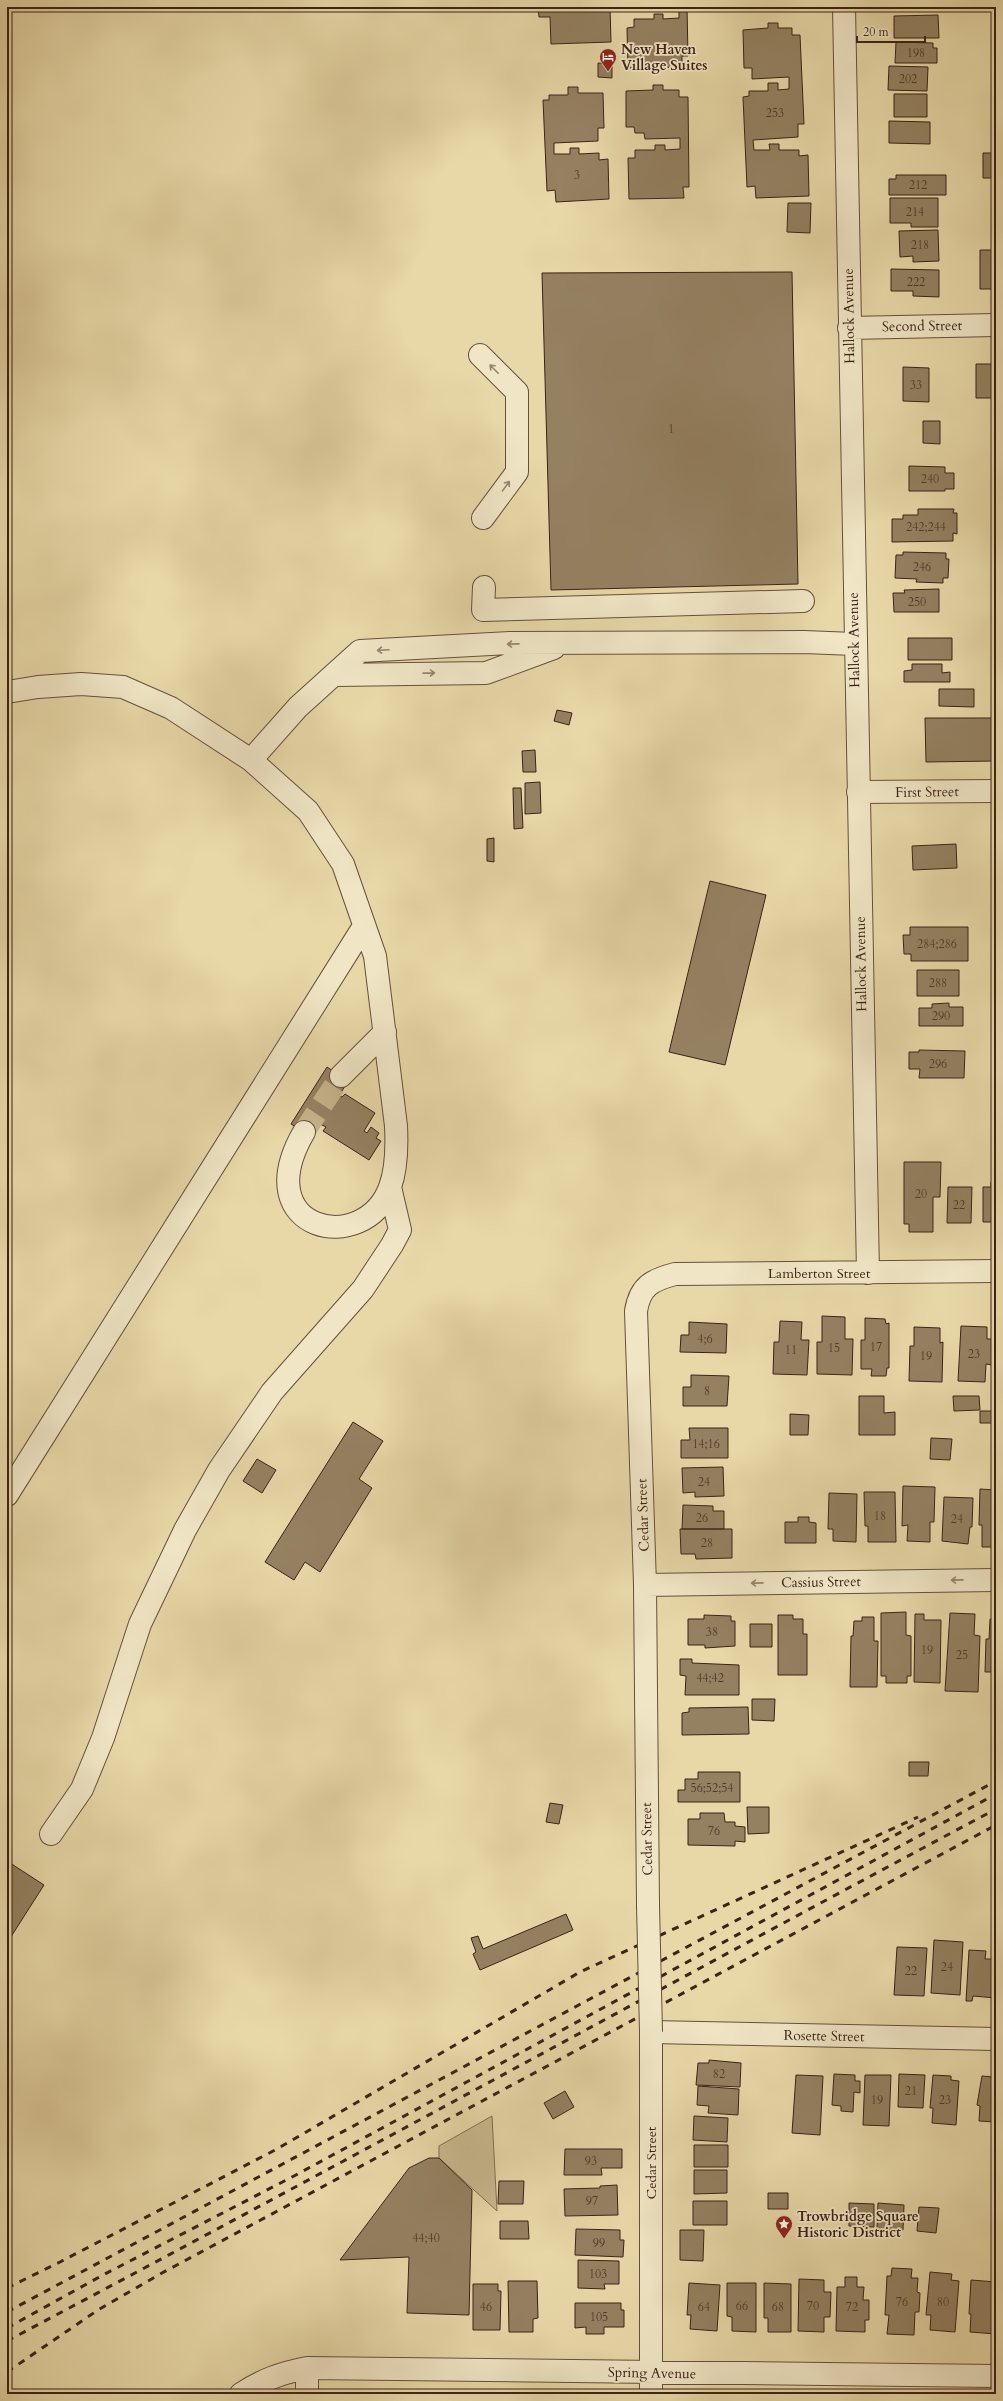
<svg xmlns="http://www.w3.org/2000/svg" width="1003" height="2401" font-family="Cardo,serif">
  <style>
    .green { fill: #cab98f; stroke: #826e53 }
    .building { fill: #948162; stroke: #3a2317 }
    .lines { fill: none; stroke-linecap: round; stroke-linejoin: round }
    .minor-tunnel { stroke: #c5b48b; stroke-width: 22; stroke-dasharray: 22 11; stroke-linecap: butt }
    .minor-casing { stroke: #66503b; stroke-width: 24 }
    .minor { stroke: #f0e6c6; stroke-width: 22 }
    .rail { stroke: #3a2317; stroke-width: 3; stroke-dasharray: 7 7; stroke-linecap: butt }
    .minor-bridge-casing { stroke: #66503b; stroke-width: 24; stroke-linecap: butt }
    .minor-bridge { stroke: #f0e6c6; stroke-width: 22 }
    .oneway { stroke: #95846e }
    .labels { text-anchor: middle; dominant-baseline: central; stroke-width: 3.5; stroke-linejoin: round; paint-order: stroke }
    .number-label { font-size: 12px; fill: #503a2a }
    .poi-label { font-size: 14px; font-weight: bold; fill: #3a2317; stroke: #f0e6c6; text-anchor: start }
    .street-label { font-size: 14px; fill: #3a2317; stroke: #f0e6c6 }
  </style>
  <rect width="100%" height="100%" fill="#e8d8a8"/>
  <filter id="stains"><feTurbulence type="fractalNoise" baseFrequency=".005" numOctaves="4"/><feColorMatrix values="0 0 0 0 .2 0 0 0 0 .09 0 0 0 0 .02 0 0 0 .5 -.17"/></filter>
  <radialGradient id="worn" r=".72"><stop offset=".6" stop-color="#630" stop-opacity="0"/><stop offset="1" stop-color="#630" stop-opacity=".3"/></radialGradient>
  <path class="green" d="M492 2116 497 2211 439 2158V2146Z"/>
  <path class="building" d="M538 7H610L611 42 551 44 550 17H539Z
    M643 7H687L688 56H682V67L628 68 627 28 634 27V19H654V14H663V19L679 18V7Z
    M894 7H932V8H894Z
    M938 15 939 38H894V16Z
    M768 23H778V28H792V35H800L804 124H798V137L753 140 754 150H770L769 144H779V150H799V156L808 155 809 196 756 198 755 186 747 187 743 97 749 96V91H768V83H778V90L789 89V77L752 79V68H744L743 30 768 28Z
    M896 42 933 43V48H937V63H895Z
    M598 63 612 64V78L598 77Z
    M889 66 928 67 927 91 888 90Z
    M653 85H663V90H679V97H688L689 187H683L684 198 629 199 628 158H635V150H655V145H665V150L680 149V138L645 139 644 133H635L634 127H626V91L653 90Z
    M568 87H578V93H603L604 128H598V141L554 143V154H570V148H579V154L599 153V160L608 159 609 199 556 202 555 190 547 191 543 100H549V95H568Z
    M894 94H927V117H894Z
    M889 121 930 122V144L889 143Z
    M983 153H996V192H993V178H983Z
    M896 175H946V195H889V179H896Z
    M890 198H938V227H911V223H890Z
    M788 203H811L810 233 787 232Z
    M938 230 939 261 913 262V256L900 257 899 231Z
    M980 250H996V289H980Z
    M891 269 939 270V297L913 296V291H891Z
    M792 272 798 584 551 590 542 273Z
    M976 364H996V398H976Z
    M903 367 929 368V402L903 401Z
    M923 421H940V444L923 443Z
    M909 466 945 467V473H954V489H945V491H909Z
    M918 509H954L953 513H957V534L953 533V541L892 542V519H903V515H918Z
    M903 552 946 553V559H949L948 578H943V583L916 582 917 579 895 578 896 555H903Z
    M939 589V612H894L893 593H905L904 590Z
    M908 638H952V660H908Z
    M912 664H942V673L950 672V682H904V671L912 670Z
    M939 689H974V707L939 706Z
    M557 710 572 713 569 725 554 721Z
    M925 718H996V761L926 762Z
    M535 750 536 772H523L522 751Z
    M540 782 541 813 525 814V783Z
    M513 788H521L523 828 514 829Z
    M494 838V862L487 861V839Z
    M956 844 957 868 913 870 912 846Z
    M710 881 766 895 725 1065 669 1052Z
    M910 927H968V961H911V954H904L903 935H910Z
    M917 970H959V996H917Z
    M949 1003V1007H963V1026H919V1008H932V1004Z
    M919 1050 965 1051 964 1078H919L920 1069H909V1052H919Z
    M327 1067 348 1081 339 1096 342 1097 345 1094 375 1113 364 1131 367 1133 371 1127 379 1133 376 1138 381 1141 369 1160 323 1131 326 1127 320 1124 312 1137 291 1124Z
    M904 1162H941L940 1197H933V1232H909V1224H904Z
    M991 1182H996V1222H983V1187H991Z
    M948 1187H972L971 1223H947Z
    M822 1316 845 1317V1339H853L852 1375 817 1374V1342H822Z
    M865 1318 885 1319 886 1324 889 1323V1368H887L886 1376H871L872 1369H861V1340H865Z
    M780 1321 802 1322 801 1340H809L807 1375 773 1374 774 1342H779Z
    M689 1322 727 1324 726 1353 680 1352 681 1335H689Z
    M961 1326 987 1327V1339H992V1365L986 1364 985 1382 958 1381Z
    M914 1327 940 1328V1343L943 1342 942 1382 909 1381 910 1346H914Z
    M691 1375 729 1376 727 1406H683V1387H691Z
    M859 1396H884V1413L895 1412V1435H859Z
    M953 1396H979L980 1410 954 1411Z
    M980 1411H996V1423H980Z
    M790 1414 809 1415 808 1435H790Z
    M353 1422 383 1441 359 1479 372 1488 320 1572 305 1562 294 1580 265 1562Z
    M689 1428H728V1458H681V1440H690Z
    M931 1438 952 1439 950 1460 930 1459Z
    M257 1459 276 1470 262 1493 243 1481Z
    M723 1467 724 1496 695 1497V1492L683 1493 682 1468Z
    M903 1486 935 1487 934 1522H930V1542L907 1541 908 1525 902 1526Z
    M980 1489 996 1490V1547H982V1525H979Z
    M864 1492H895L896 1542H868V1526H865Z
    M829 1493 857 1494 856 1542 833 1541V1529H828Z
    M944 1497 973 1498 972 1527H970L968 1544 942 1541Z
    M683 1505 713 1506V1511H724V1529H682Z
    M798 1517H809V1522L816 1523V1543H785V1522H798Z
    M680 1529H732V1558L696 1559 695 1554H681Z
    M906 1612V1635L911 1636V1676H907V1683H886V1676H881V1613Z
    M950 1613 975 1614 974 1635 980 1636 978 1692 945 1691Z
    M915 1614H924V1620H941L940 1683 914 1682Z
    M704 1615 731 1616V1621H735V1646L705 1648V1645H688V1619H704Z
    M778 1615H793V1619H803V1634H807V1675H778Z
    M862 1617H874V1641H878L877 1687H850L851 1636H853L854 1621H862Z
    M990 1619H996V1672H985L986 1639H989Z
    M750 1624H772V1647H750Z
    M680 1659H692V1663L739 1665V1695H685L686 1676 680 1675Z
    M752 1699H775L774 1721 752 1720Z
    M748 1707 749 1734 682 1735V1713L689 1712V1708Z
    M909 1762H929L928 1776H909Z
    M698 1772H740V1802H678V1790H685V1779H698Z
    M550 1803 563 1805 559 1824 546 1822Z
    M747 1807H769V1833L748 1834Z
    M700 1813H724L725 1822H735V1826L745 1827V1842L735 1841V1846L688 1845V1819H700Z
    M7 1861 44 1885 7 1943Z
    M566 1914 573 1930 480 1970 473 1954 476 1952 471 1938 478 1936 483 1949Z
    M934 1940 963 1942 960 1995 931 1993Z
    M897 1947 927 1948 924 1996 894 1995Z
    M969 1950 986 1951 985 1959H995L996 1953V1998L973 1996 972 2001H966Z
    M709 2060 741 2063 740 2087 696 2085 698 2063H709Z
    M993 2071 996 2072V2122L979 2121 980 2106 977 2105 982 2076 993 2077Z
    M834 2074 855 2075V2081H860V2093L854 2092 853 2112 841 2111V2106L832 2105Z
    M899 2074 925 2075 923 2108 898 2107Z
    M796 2075 823 2076 820 2135 792 2133Z
    M865 2075H891L889 2126 863 2125Z
    M933 2075 951 2076V2080L959 2081 956 2125 932 2123 933 2108H930Z
    M698 2086 739 2089 738 2115 708 2113 709 2106 697 2105Z
    M565 2091 574 2107 553 2119 544 2103Z
    M694 2116 728 2118 727 2142 693 2140Z
    M694 2145H728V2167H694Z
    M565 2149H622V2168H601L602 2175H564Z
    M429 2158H439L472 2190 469 2315 407 2313 409 2257 340 2260 409 2168Z
    M694 2170H727V2193L694 2194Z
    M499 2181H524L523 2204H498Z
    M617 2185 618 2215 565 2216 564 2189 600 2188V2186Z
    M768 2193H788V2209H768Z
    M693 2201H727V2225H693Z
    M849 2203 874 2204V2227L849 2226Z
    M878 2203 904 2205 903 2230 877 2229Z
    M919 2207 939 2208 936 2233 917 2231Z
    M500 2221H528L529 2239H500Z
    M576 2229 620 2230V2240H624L623 2257 575 2255Z
    M680 2230H704L703 2261 680 2260Z
    M578 2260 619 2261V2284H604L605 2289 578 2288Z
    M892 2268 912 2269 911 2278H918L917 2292 920 2293 919 2312H915L914 2335 887 2334 889 2315H885L887 2276H891Z
    M930 2272 952 2274 951 2280 959 2281 955 2332 930 2330 931 2315H926Z
    M845 2277H857V2287H864L863 2300H869V2320H865V2332L836 2331 837 2287H845Z
    M799 2279 824 2280V2292H831L830 2317H824V2332L798 2331Z
    M971 2280 996 2282V2334L970 2332 971 2314H969Z
    M508 2281H537L538 2318 533 2319V2332H509Z
    M689 2283 720 2285 717 2331 690 2329 691 2315H687Z
    M727 2283H756V2332L732 2331V2317L727 2316Z
    M764 2283 791 2284V2332H768V2318H764Z
    M473 2284H498V2291H501L500 2330H473Z
    M575 2303H621V2310H624V2327H604V2334H586V2327L575 2328Z"/>
  <g class="lines">
    <path class="minor-tunnel" d="M304 1132 341 1076"/>
    <g class="minor-casing">
      <path id="minor" d="M844 7 868 1273
        M849 328 996 325
        M480 355 517 392V472L483 518
        M484 587 483 610 803 601
        M334 675 486 673 554 648
        M7 692 38 687 81 684 123 687 171 708 251 760 308 811 343 864 375 956 396 1126C397 1146 397 1168 390 1187 365 1257 246 1232 304 1132
        M251 760 298 707 360 651 510 643 804 642 854 644
        M858 792 996 791
        M341 1076 385 1032
        M7 1495 364 926
        M645 1585 996 1580
        M51 1834 82 1789 103 1738 140 1624 185 1530 219 1470 272 1392 363 1289 392 1245 400 1230 390 1187
        M648 1905 645 1585 636 1311C640 1286 652 1280 675 1274L996 1271
        M241 2394C262 2380 281 2373 307 2368L996 2376
        M307 2394V2368
        M651 2394V2032L996 2039"/>
    </g>
    <use href="#minor" class="minor"/>
    <path class="rail" d="M7 2288 60 2262 277 2149 580 1972 918 1817
      M7 2312 996 1781
      M7 2328 103 2275 294 2176 996 1794
      M7 2341C338 2166 666 1985 996 1809
      M7 2372 98 2310 162 2273 996 1825"/>
    <g class="minor-bridge-casing">
      <path id="minor-bridge" d="M648 1905 651 2032"/>
    </g>
    <use href="#minor-bridge" class="minor-bridge"/>
  </g>
  <defs><path id="oneway-shaft" d="M-6 0H5M1.5-3L5.5 0L1.5 3" fill="none" stroke-width="1.6" stroke-linecap="round" stroke-linejoin="round"/></defs>
  <g class="oneway">
    <use href="#oneway-shaft" transform="translate(494 369) rotate(-135)"/>
    <use href="#oneway-shaft" transform="translate(506 486) rotate(-54)"/>
    <use href="#oneway-shaft" transform="translate(513 644) rotate(179)"/>
    <use href="#oneway-shaft" transform="translate(383 650) rotate(177)"/>
    <use href="#oneway-shaft" transform="translate(429 673) rotate(-1)"/>
    <use href="#oneway-shaft" transform="translate(957 1580) rotate(179)"/>
    <use href="#oneway-shaft" transform="translate(757 1583) rotate(179)"/>
  </g>
  <defs>
    <g id="hotel-pin" transform="scale(0.9)"><path d="M0 17L-7.5 6A9.5 9.5 0 1 1 7.5 6Z" fill="#8f2418" stroke="#f0e6c6"/><path d="M-6-4.5h1.5V1H6V5H4.5V3h-9V5H-6ZM-4 0a1.8 1.8 0 1 1 3.6 0ZM.5 0V-2.5h3Q6-2.5 6 0Z" fill="#fff"/></g>
    <g id="sight-pin" transform="scale(0.9)"><path d="M0 17L-7.5 6A9.5 9.5 0 1 1 7.5 6Z" fill="#8f2418" stroke="#f0e6c6"/><path d="M0-6L1.8-2.2L6-1.7L2.9 1.2L3.7 5.4L0 3.3L-3.7 5.4L-2.9 1.2L-6-1.7L-1.8-2.2Z" fill="#fff"/></g>
  </defs>
  <g fill-rule="evenodd">
    <use href="#hotel-pin" x="608" y="57"/>
    <use href="#sight-pin" x="784" y="2224"/>
  </g>
  <g class="labels">
    <g class="number-label">
      <text x="916" y="53">198</text>
      <text x="908" y="79">202</text>
      <text x="775" y="113">253</text>
      <text x="577" y="175">3</text>
      <text x="918" y="185">212</text>
      <text x="915" y="212">214</text>
      <text x="920" y="245">218</text>
      <text x="916" y="282">222</text>
      <text x="916" y="385">33</text>
      <text x="671" y="429">1</text>
      <text x="930" y="479">240</text>
      <text x="926" y="527">242;244</text>
      <text x="922" y="567">246</text>
      <text x="917" y="602">250</text>
      <text x="937" y="944">284;286</text>
      <text x="938" y="983">288</text>
      <text x="941" y="1016">290</text>
      <text x="938" y="1064">296</text>
      <text x="921" y="1194">20</text>
      <text x="959" y="1205">22</text>
      <text x="705" y="1339">4;6</text>
      <text x="876" y="1347">17</text>
      <text x="834" y="1348">15</text>
      <text x="791" y="1350">11</text>
      <text x="974" y="1354">23</text>
      <text x="926" y="1356">19</text>
      <text x="707" y="1391">8</text>
      <text x="706" y="1444">14;16</text>
      <text x="704" y="1482">24</text>
      <text x="880" y="1516">18</text>
      <text x="702" y="1518">26</text>
      <text x="957" y="1519">24</text>
      <text x="707" y="1543">28</text>
      <text x="712" y="1632">38</text>
      <text x="927" y="1650">19</text>
      <text x="962" y="1655">25</text>
      <text x="710" y="1678">44;42</text>
      <text x="712" y="1788">56;52;54</text>
      <text x="714" y="1831">76</text>
      <text x="947" y="1967">24</text>
      <text x="911" y="1971">22</text>
      <text x="719" y="2074">82</text>
      <text x="911" y="2091">21</text>
      <text x="877" y="2100">19</text>
      <text x="945" y="2100">23</text>
      <text x="591" y="2161">93</text>
      <text x="592" y="2201">97</text>
      <text x="426" y="2238">44;40</text>
      <text x="599" y="2243">99</text>
      <text x="598" y="2274">103</text>
      <text x="902" y="2302">76</text>
      <text x="943" y="2302">80</text>
      <text x="742" y="2306">66</text>
      <text x="813" y="2306">70</text>
      <text x="486" y="2307">46</text>
      <text x="704" y="2307">64</text>
      <text x="778" y="2307">68</text>
      <text x="852" y="2307">72</text>
      <text x="599" y="2317">105</text>
    </g>
    <g class="poi-label">
      <text x="621" y="49">New Haven<tspan x="621" dy="16">Village Suites</tspan></text>
      <text x="797" y="2216">Trowbridge Square<tspan x="797" dy="16">Historic District</tspan></text>
    </g>
    <g class="street-label">
      <text transform="translate(849 316) rotate(-91)">Hallock Avenue</text>
      <text transform="translate(922 326) rotate(-1)">Second Street</text>
      <text transform="translate(854 640) rotate(-91)">Hallock Avenue</text>
      <text transform="translate(927 792) rotate(-1)">First Street</text>
      <text transform="translate(861 964) rotate(-91)">Hallock Avenue</text>
      <text x="819" y="1273">Lamberton Street</text>
      <text transform="translate(643 1515) rotate(-92)">Cedar Street</text>
      <text transform="translate(821 1582) rotate(-1)">Cassius Street</text>
      <text transform="translate(647 1839) rotate(-91)">Cedar Street</text>
      <text transform="translate(824 2036) rotate(1)">Rosette Street</text>
      <text transform="translate(651 2163) rotate(-90)">Cedar Street</text>
      <text transform="translate(652 2373) rotate(1)">Spring Avenue</text>
    </g>
  </g>
  <rect width="1003" height="2401" fill="none" stroke="#e8d8a8" stroke-width="24"/>
  <rect x="8" y="8" width="987" height="2385" fill="none" stroke="#3a2317" stroke-width="2"/>
  <rect x="12" y="12" width="979" height="2377" fill="none" stroke="#3a2317"/>
  <path d="M857 36v6h68v-6" fill="none" stroke="#3a2317" stroke-width="2"/>
  <text x="863" y="36" font-size="12" fill="#3a2317" stroke="#f0e6c6" stroke-width="3" paint-order="stroke">20 m</text>
  <rect width="100%" height="100%" filter="url(#stains)"/>
  <rect width="100%" height="100%" fill="url(#worn)"/>
</svg>
